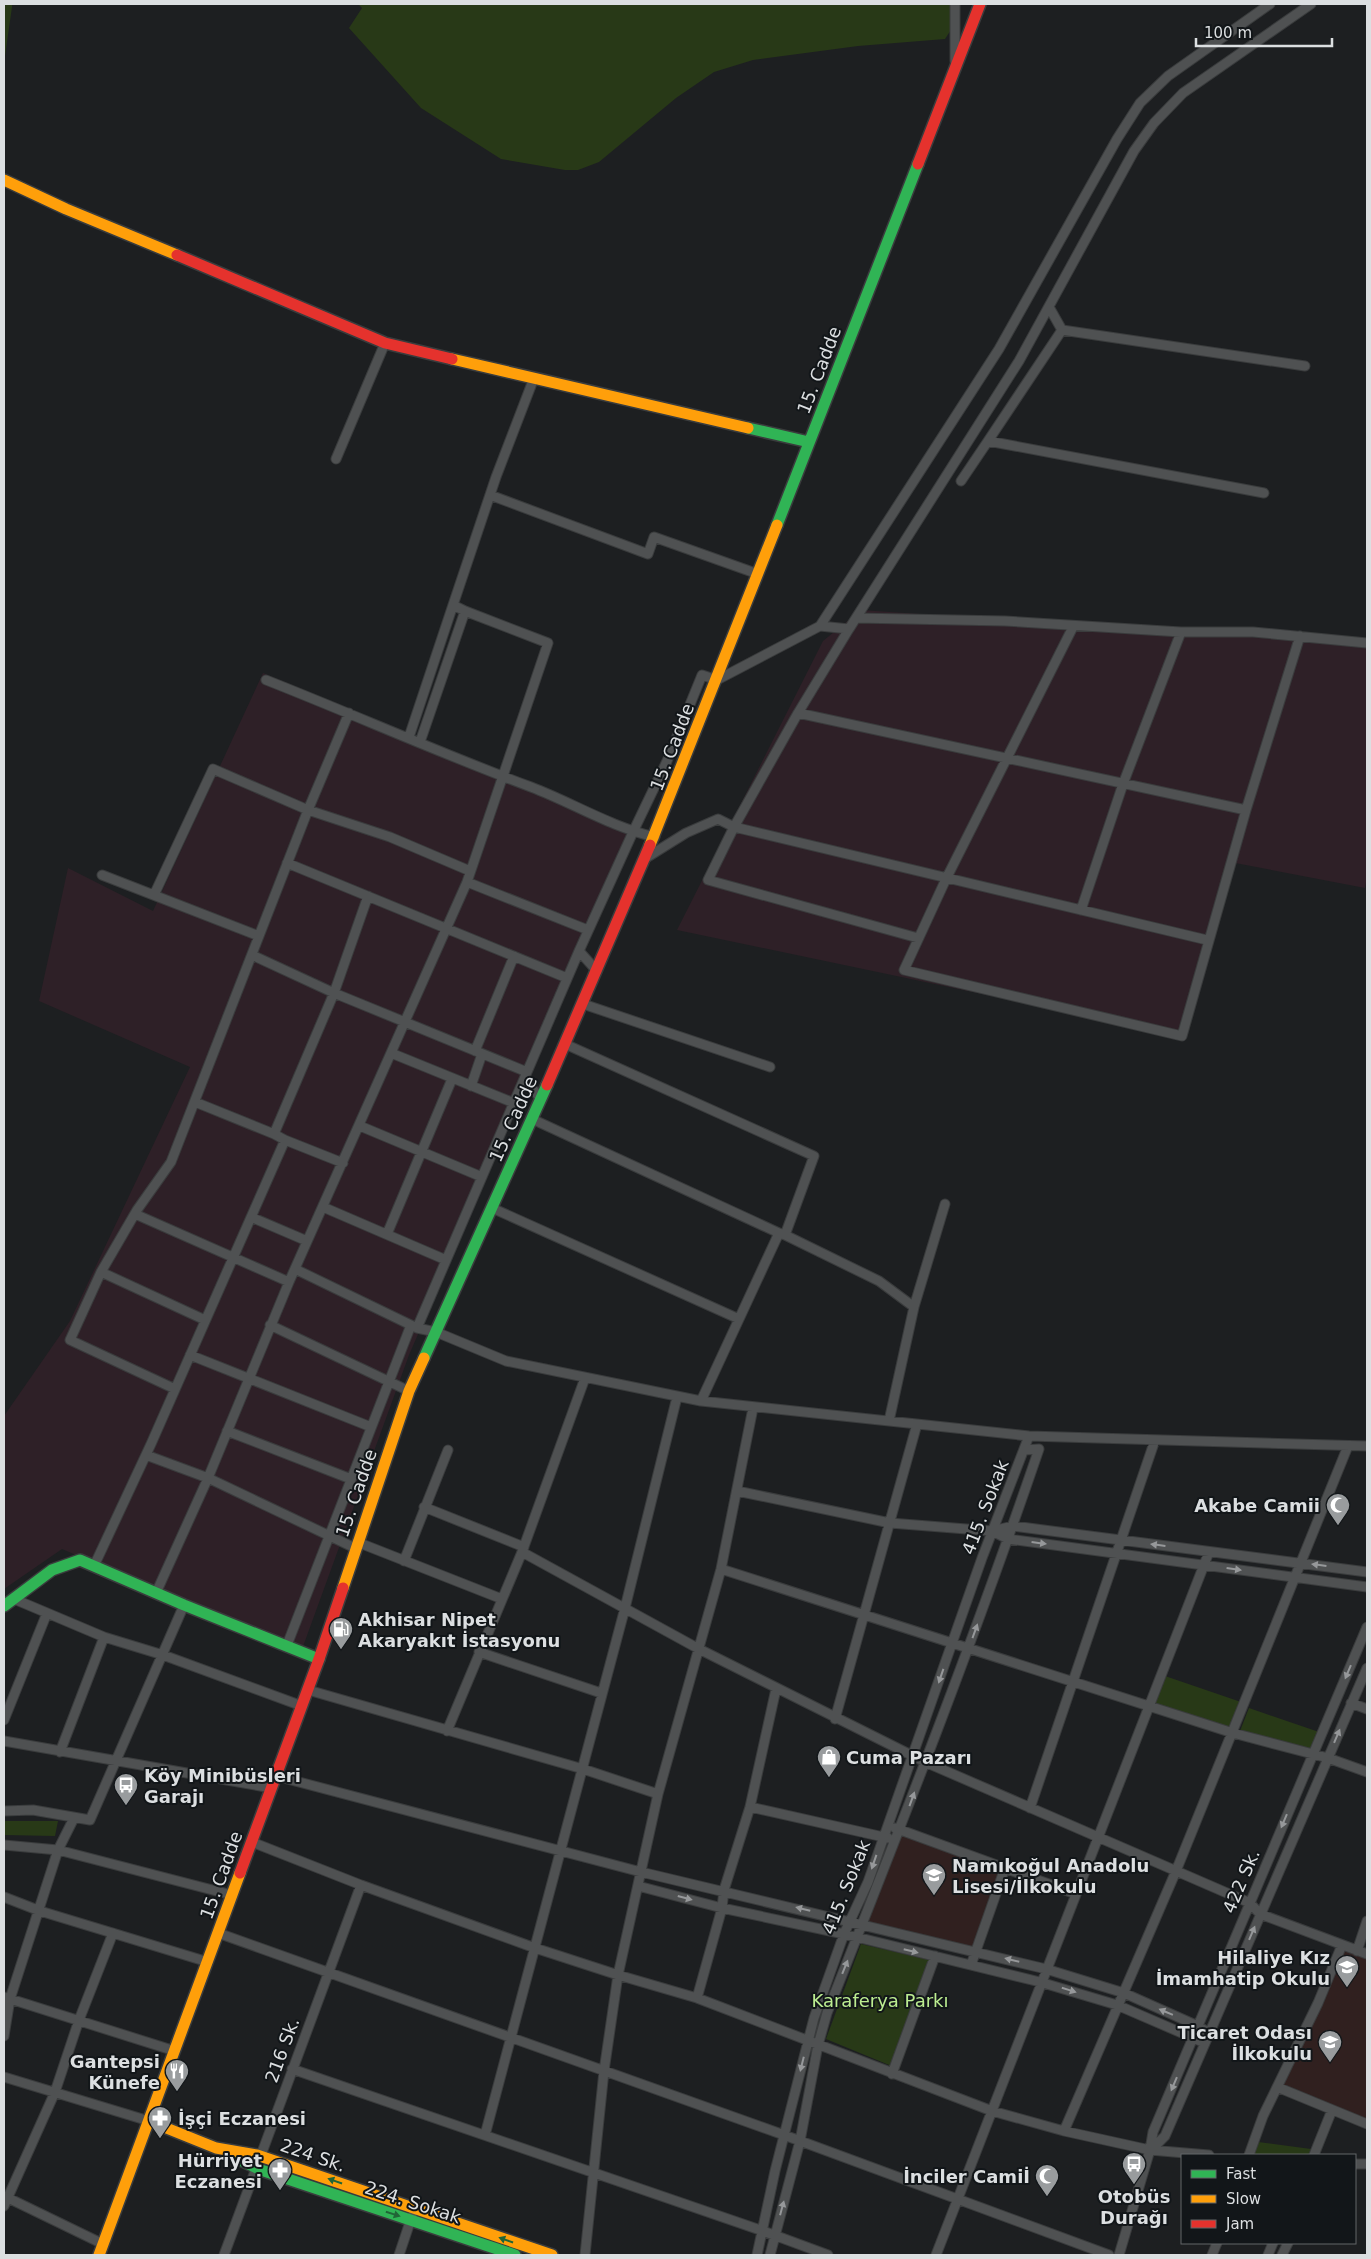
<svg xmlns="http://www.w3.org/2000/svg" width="1371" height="2259" font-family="'DejaVu Sans',sans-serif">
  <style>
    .industrial { fill: #2e2027 }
    .education { fill: #30201f }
    .green { fill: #283917 }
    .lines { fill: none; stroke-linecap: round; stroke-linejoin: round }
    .street-casing { stroke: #3a3c3d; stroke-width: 11 }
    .fast-casing { stroke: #3a3c3d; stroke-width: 14 }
    .slow-casing { stroke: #3a3c3d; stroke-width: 14 }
    .jam-casing { stroke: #3a3c3d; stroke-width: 14 }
    .street { stroke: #4f5152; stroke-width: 9 }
    .fast { stroke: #30b455; stroke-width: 11 }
    .slow { stroke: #ff9f0a; stroke-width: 11 }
    .jam { stroke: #e5322d; stroke-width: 11 }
    .oneway { fill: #96989a }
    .oneway2 { fill: #216537 }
    .labels { text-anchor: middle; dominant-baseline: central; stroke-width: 4; stroke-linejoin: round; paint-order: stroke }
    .street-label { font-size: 18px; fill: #dcdfe1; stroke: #121619 }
    .poi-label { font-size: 18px; font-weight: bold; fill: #dcdfe1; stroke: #121619; text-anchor: end }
    .park-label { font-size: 18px; fill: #bced91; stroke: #121619 }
  </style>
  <rect width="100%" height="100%" fill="#1d1f21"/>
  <path class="industrial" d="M861 610 1367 645V877L1365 888 1230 862 1182 1036 677 930 823 641Z
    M263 673 638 828 409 1355 301 1652 62 1549 4 1589V1416L70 1321 190 1067 39 1001 68 868 153 911Z"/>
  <path class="education" d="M900 1829 1005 1868 974 1951 862 1925Z
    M1343 1949 1367 1955V2119L1282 2086Z"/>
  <path class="green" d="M4 4H12V7L4 63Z
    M358 4H960V16L945 39 858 46 753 60 714 72 676 98 599 162 578 170H565L501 159 421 108 349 28 362 8Z
    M1165 1676 1241 1702 1231 1728 1155 1703Z
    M1249 1708 1319 1732 1311 1751 1240 1731Z
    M4 1821H58L55 1836 4 1835Z
    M861 1944 934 1961 894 2067 826 2039Z
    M1258 2142 1311 2149V2155L1253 2154Z"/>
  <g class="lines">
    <g class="street-casing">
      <path id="street" d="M955 4V61
        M1049 307 1062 330 1305 366
        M988 441 1062 330
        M336 459 385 343
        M961 481 988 441 1264 493
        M490 495 648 554 654 537 758 574
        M465 611 453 605 496 477 534 378
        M856 618 1005 621 1181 632H1253L1367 643
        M820 626 999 349 1117 139 1140 103 1168 76 1270 4
        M1073 627 946 879 904 970 1182 1036 1246 810 1300 636
        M266 680C355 715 442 754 531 787 573 803 611 827 655 837
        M798 713 1246 810
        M409 737 453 605
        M646 858 686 833 718 819 734 827 798 713 849 629
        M287 863 567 978
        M102 875 259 936
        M467 882 588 930
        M154 895 213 769 308 810 390 837 470 871
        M1081 910 1123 784 1181 632
        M918 938 708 880 734 827 1207 940
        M579 951 597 971
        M252 955 334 993 527 1072
        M583 1004 770 1067
        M565 1044 814 1156 785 1235 779 1233 701 1401
        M475 1051 514 956
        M391 1053 514 1103
        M524 1079 541 1099
        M471 1086 482 1054
        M195 1102 274 1134
        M532 1119 779 1233
        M360 1126 482 1177
        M285 1140 343 1163
        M323 1207 446 1260
        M492 1208 739 1319
        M135 1214 289 1282
        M251 1217 307 1241
        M387 1234 452 1079
        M785 1235 879 1281 914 1307
        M295 1269 417 1328 436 1332 506 1361 701 1401 1029 1436 1367 1446
        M101 1272 205 1320
        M270 1325 409 1391
        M417 1328 579 951 633 832 667 761 702 675 717 680 820 626 849 629 1019 361 1134 151 1154 123 1183 93 1311 4
        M190 1355 371 1427
        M175 1389 70 1340 101 1272 137 1210 171 1162 308 810 349 713
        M889 1421 914 1307 945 1204
        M227 1431 351 1479
        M146 1455 208 1478 355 1548
        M737 1491 890 1523 992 1531 1013 1526 1367 1572
        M424 1507 524 1547
        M992 1531 1008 1539 1367 1587
        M357 1542 502 1599
        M522 1552 699 1649 925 1762 1250 1903 1260 1914 1367 1954
        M404 1561 448 1450
        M94 1566 151 1444 285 1140 274 1134 334 993 368 896
        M721 1569 1233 1733 1328 1758 1367 1772
        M156 1593 208 1478 289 1282 467 882 548 643 465 611 420 742
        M14 1599 104 1637 163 1655 302 1706
        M287 1645 411 1325
        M479 1652 601 1693
        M308 1690 583 1769 658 1794
        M1351 1703 1367 1709
        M835 1719 917 1424
        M4 1720 47 1613
        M447 1731 522 1552 585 1378
        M4 1741 272 1788
        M60 1752 104 1637
        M276 1776 641 1872 1046 1969 1124 1993 1198 2026 1209 2033
        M750 1807 888 1838
        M1030 1808 1155 1440
        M4 1811 33 1810 90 1820 184 1605
        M895 1828 1076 1894
        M252 1842 361 1885 535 1948 618 1975 697 1998 992 2111 1064 2131 1150 2150 1209 2155
        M4 1845 58 1850 232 1895
        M638 1886 722 1908 844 1934 1040 1982 1117 2005 1205 2043
        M4 1897 40 1911 208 1962
        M218 1933 784 2135 1109 2255
        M1357 1951 1367 1921
        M971 1965 1005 1868
        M4 1997 175 2051
        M697 1998 722 1908 724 1890 750 1807 776 1689
        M4 2036 10 1999 58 1850 74 1818
        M292 2069 763 2231 828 2255
        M892 2074 935 1956
        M4 2077 149 2121
        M1277 2087 1367 2124
        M1064 2131 1176 1871 1348 1446
        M485 2135 625 1608 677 1397
        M1151 2150 1165 2136 1367 1668
        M1249 2155 1263 2116 1318 2003 1342 1945
        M1314 2155 1332 2110
        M1355 2164H1367
        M4 2196 103 2244
        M4 2206 55 2092 79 2020 113 1933
        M224 2255 361 1885
        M399 2255 412 2216
        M585 2255 604 2071 618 1975 658 1794 721 1569 753 1408
        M757 2255 775 2171 814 2018 844 1934 868 1882 982 1558 1029 1436
        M770 2255 800 2141 818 2045 827 2013C901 1826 974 1640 1039 1449L1025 1450
        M936 2255 1209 1552
        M1119 2255 1150 2150 1153 2132 1367 1627
        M1212 2255 1217 2243
        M1268 2255 1273 2243
        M1282 2255 1288 2243"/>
    </g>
    <g class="fast-casing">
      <path id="fast" d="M748 428 809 442
        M777 525 918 164
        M424 1358 547 1085
        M4 1606 52 1570 80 1560 184 1605 319 1659
        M230 2155 261 2170 515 2255"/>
    </g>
    <g class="slow-casing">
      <path id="slow" d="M4 180 66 209 177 255
        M452 359 748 428
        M650 845 777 525
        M343 1588 409 1391 424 1358
        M149 2121 216 2148 257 2155 552 2255
        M99 2255 240 1873"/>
    </g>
    <g class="jam-casing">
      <path id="jam" d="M918 164 980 4
        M177 255 385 343 452 359
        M547 1085 650 845
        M240 1873 319 1659 343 1588"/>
    </g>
    <use href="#street" class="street"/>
    <use href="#fast" class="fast"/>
    <use href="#slow" class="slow"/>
    <use href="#jam" class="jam"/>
  </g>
  <defs><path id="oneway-solid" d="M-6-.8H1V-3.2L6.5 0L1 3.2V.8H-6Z" transform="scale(1.25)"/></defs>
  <g class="oneway">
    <use href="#oneway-solid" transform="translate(1039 1543) rotate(7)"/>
    <use href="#oneway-solid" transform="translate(1158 1545) rotate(-173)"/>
    <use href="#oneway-solid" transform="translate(1319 1565) rotate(-173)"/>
    <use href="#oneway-solid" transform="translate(1234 1569) rotate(8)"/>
    <use href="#oneway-solid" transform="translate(975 1631) rotate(-70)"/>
    <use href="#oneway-solid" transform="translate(1348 1672) rotate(113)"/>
    <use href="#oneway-solid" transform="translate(941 1676) rotate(109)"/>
    <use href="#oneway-solid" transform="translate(1337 1736) rotate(-67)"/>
    <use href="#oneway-solid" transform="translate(912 1799) rotate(-70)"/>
    <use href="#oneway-solid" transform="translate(1284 1821) rotate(113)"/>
    <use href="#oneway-solid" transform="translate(874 1862) rotate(109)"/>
    <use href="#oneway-solid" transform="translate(685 1898) rotate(15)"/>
    <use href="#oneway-solid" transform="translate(803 1909) rotate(-166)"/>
    <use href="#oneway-solid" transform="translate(1252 1933) rotate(-67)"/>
    <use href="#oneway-solid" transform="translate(911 1951) rotate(14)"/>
    <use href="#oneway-solid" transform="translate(1012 1960) rotate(-166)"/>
    <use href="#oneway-solid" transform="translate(845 1967) rotate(-68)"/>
    <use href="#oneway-solid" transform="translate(1069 1990) rotate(17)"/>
    <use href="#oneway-solid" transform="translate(1166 2012) rotate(-157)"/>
    <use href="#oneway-solid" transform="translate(802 2064) rotate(104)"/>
    <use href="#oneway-solid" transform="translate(1174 2084) rotate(113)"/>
    <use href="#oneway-solid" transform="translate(782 2208) rotate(-75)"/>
  </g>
  <g class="oneway2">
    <use href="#oneway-solid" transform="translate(335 2181) rotate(-161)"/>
    <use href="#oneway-solid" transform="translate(393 2214) rotate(18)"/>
    <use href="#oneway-solid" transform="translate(506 2240) rotate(-161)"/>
  </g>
  <defs>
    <g id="mosque-pin" transform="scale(1.25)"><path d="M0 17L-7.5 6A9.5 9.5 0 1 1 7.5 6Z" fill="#999c9e" stroke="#121619"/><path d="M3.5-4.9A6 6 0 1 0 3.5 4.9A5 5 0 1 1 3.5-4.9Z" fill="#fff"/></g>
    <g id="fuel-pin" transform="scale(1.25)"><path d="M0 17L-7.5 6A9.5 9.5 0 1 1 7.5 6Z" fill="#999c9e" stroke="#121619"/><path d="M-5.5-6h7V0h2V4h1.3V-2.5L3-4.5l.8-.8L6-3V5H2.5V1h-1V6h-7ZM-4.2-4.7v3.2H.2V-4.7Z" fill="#fff"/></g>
    <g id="shop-pin" transform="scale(1.25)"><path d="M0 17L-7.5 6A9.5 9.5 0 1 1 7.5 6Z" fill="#999c9e" stroke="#121619"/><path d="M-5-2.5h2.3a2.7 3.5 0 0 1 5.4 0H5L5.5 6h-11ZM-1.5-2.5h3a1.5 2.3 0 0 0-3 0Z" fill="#fff"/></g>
    <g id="bus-pin" transform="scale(1.25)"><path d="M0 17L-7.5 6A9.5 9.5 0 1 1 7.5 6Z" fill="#999c9e" stroke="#121619"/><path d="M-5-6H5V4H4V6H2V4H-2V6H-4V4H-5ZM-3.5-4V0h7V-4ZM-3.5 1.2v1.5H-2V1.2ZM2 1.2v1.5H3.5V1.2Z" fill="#fff"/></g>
    <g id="school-pin" transform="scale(1.25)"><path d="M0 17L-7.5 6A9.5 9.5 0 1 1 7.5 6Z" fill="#999c9e" stroke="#121619"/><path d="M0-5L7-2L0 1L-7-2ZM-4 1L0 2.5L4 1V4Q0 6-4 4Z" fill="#fff"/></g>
    <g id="restaurant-pin" transform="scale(1.25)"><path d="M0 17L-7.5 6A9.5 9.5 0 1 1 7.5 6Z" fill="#999c9e" stroke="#121619"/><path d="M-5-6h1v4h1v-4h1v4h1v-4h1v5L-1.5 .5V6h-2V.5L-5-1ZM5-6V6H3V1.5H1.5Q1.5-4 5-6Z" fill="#fff"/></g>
    <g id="pharmacy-pin" transform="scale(1.25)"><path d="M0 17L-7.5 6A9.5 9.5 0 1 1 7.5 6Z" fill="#999c9e" stroke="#121619"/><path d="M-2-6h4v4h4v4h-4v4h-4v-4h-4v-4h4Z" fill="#fff"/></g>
  </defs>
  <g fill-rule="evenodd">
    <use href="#mosque-pin" x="1338" y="1505"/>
    <use href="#fuel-pin" x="341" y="1629"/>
    <use href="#shop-pin" x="829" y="1757"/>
    <use href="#bus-pin" x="126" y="1785"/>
    <use href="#school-pin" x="934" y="1875"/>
    <use href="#school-pin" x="1347" y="1967"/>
    <use href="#school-pin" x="1330" y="2042"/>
    <use href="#restaurant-pin" x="177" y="2071"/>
    <use href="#pharmacy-pin" x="160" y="2118"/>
    <use href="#bus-pin" x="1134" y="2164"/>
    <use href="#pharmacy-pin" x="280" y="2170"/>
    <use href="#mosque-pin" x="1047" y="2176"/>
  </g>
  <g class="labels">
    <g class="street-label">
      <text transform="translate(819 370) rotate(-69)">15. Cadde</text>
      <text transform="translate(672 747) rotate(-69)">15. Cadde</text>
      <text transform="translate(513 1119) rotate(-66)">15. Cadde</text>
      <text transform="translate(356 1493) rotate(-71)">15. Cadde</text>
      <text transform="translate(985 1507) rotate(-69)">415. Sokak</text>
      <text transform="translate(221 1875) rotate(-70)">15. Cadde</text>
      <text transform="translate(1241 1881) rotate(-67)">422 Sk.</text>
      <text transform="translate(846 1887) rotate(-68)">415. Sokak</text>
      <text transform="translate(282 2050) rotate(-70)">216 Sk.</text>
      <text transform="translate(313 2155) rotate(19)">224 Sk.</text>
      <text transform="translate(413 2202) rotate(18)">224. Sokak</text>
    </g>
    <g class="poi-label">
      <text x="1320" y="1505">Akabe Camii</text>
      <text x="358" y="1619" text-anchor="start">Akhisar Nipet<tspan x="358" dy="21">Akaryakıt İstasyonu</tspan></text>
      <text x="846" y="1757" text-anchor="start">Cuma Pazarı</text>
      <text x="144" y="1775" text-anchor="start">Köy Minibüsleri<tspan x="144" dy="21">Garajı</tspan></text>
      <text x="952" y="1865" text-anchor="start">Namıkoğul Anadolu<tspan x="952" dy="21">Lisesi/İlkokulu</tspan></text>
      <text x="1330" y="1957">Hilaliye Kız<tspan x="1330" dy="21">İmamhatip Okulu</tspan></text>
      <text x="1312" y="2032">Ticaret Odası<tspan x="1312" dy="21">İlkokulu</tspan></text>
      <text x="160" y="2061">Gantepsi<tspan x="160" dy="21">Künefe</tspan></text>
      <text x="178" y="2118" text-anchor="start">İşçi Eczanesi</text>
      <text x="262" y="2160">Hürriyet<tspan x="262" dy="21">Eczanesi</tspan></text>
      <text x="1030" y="2176">İnciler Camiİ</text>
      <text x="1134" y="2196" text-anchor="middle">Otobüs<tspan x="1134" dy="21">Durağı</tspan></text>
    </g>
    <g class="park-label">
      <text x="880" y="2000">Karaferya Parkı</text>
    </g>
  </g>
  <rect width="1371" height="2259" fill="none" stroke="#dcdfe1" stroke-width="10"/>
  <rect x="1181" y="2154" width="175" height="90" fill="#121619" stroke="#636669"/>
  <rect x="1191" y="2170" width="25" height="8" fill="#30b455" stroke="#636669"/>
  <text x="1226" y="2179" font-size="15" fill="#dcdfe1">Fast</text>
  <rect x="1191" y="2195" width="25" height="8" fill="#ff9f0a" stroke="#636669"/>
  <text x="1226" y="2204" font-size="15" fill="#dcdfe1">Slow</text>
  <rect x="1191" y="2220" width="25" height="8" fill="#e5322d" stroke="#636669"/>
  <text x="1226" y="2229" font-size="15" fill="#dcdfe1">Jam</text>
  <path d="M1196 38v8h136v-8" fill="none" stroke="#dcdfe1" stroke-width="2.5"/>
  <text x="1204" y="38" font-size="15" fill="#dcdfe1" stroke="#121619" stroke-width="4" paint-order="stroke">100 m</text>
</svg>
